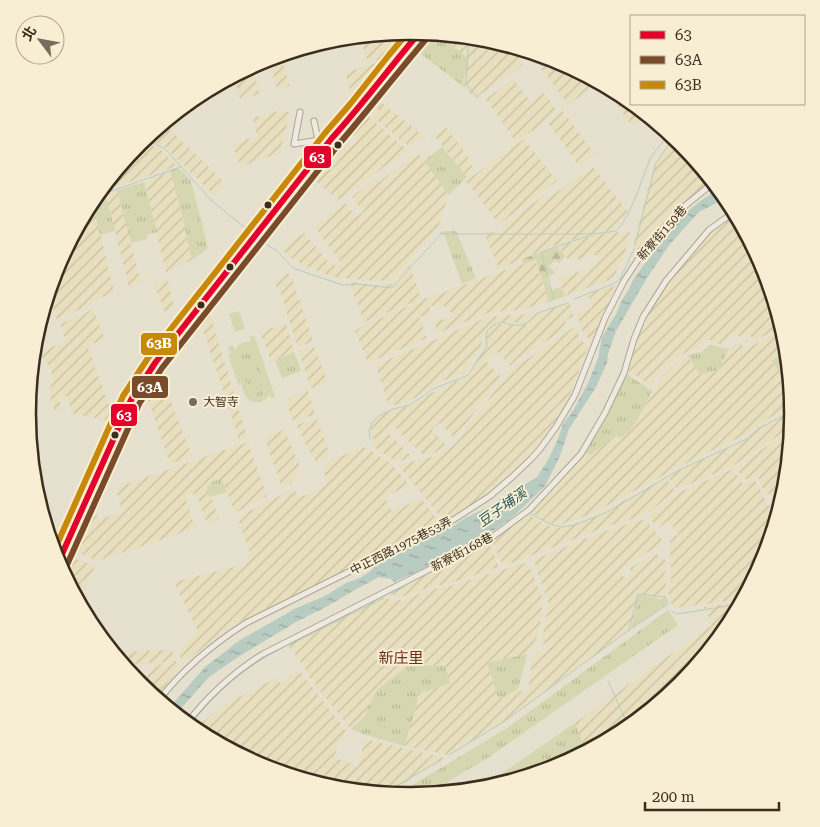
<svg xmlns="http://www.w3.org/2000/svg" width="820" height="827" font-family="'Roboto Serif','Noto Sans TC',serif">
  <style>
    .farmland { fill: url(#farmland-furrows) }
    .grass { fill: url(#grass-tufts) }
    .forest { fill: url(#forest-firs) }
    .park { fill: #d6d7b0; fill-rule: evenodd }
    .water { fill: url(#water-ripples) }
    .lines { fill: none; stroke-linecap: round; stroke-linejoin: round }
    .stream { stroke: #b9ccc1; stroke-width: 1 }
    .minor-casing { stroke: #aca597; stroke-width: 7 }
    .major-casing { stroke: #918a7e; stroke-width: 8 }
    .minor { stroke: #eeeae0; stroke-width: 5 }
    .major { stroke: #e6e0d1; stroke-width: 6 }
    .bus-1-casing { stroke: #f8eed4; stroke-width: 10 }
    .bus-2-casing { stroke: #f8eed4; stroke-width: 10 }
    .bus-3-casing { stroke: #f8eed4; stroke-width: 10 }
    .bus-1 { stroke: #e4002b; stroke-width: 6 }
    .bus-2 { stroke: #7a4b2a; stroke-width: 6 }
    .bus-3 { stroke: #c88808; stroke-width: 6 }
    .bus-dot { fill: #3c2d1e; stroke: #f8eed4; stroke-width: 2 }
    .poi-dot { fill: #786c5c; stroke: #f8eed4; stroke-width: 2 }
    .labels { text-anchor: middle; dominant-baseline: central; stroke-width: 4; stroke-linejoin: round; paint-order: stroke }
    .street-label { font-size: 12px; fill: #3c2d1e; stroke: #f8eed4 }
    .poi-label { font-size: 12px; fill: #3c2d1e; stroke: #f8eed4; text-anchor: start }
    .water-label { font-size: 14px; font-style: italic; fill: #2c5c5a; stroke: #f8eed4 }
    .quarter-label { font-size: 15px; fill: #6b2e1b; stroke: #f8eed4 }
    .rim { fill: none; stroke: #3c2d1e; stroke-width: 2.5 }
    .line-badge { stroke: #f8eed4; stroke-width: 2 }
    .badge-label { font-size: 14px; text-anchor: middle; font-weight: bold; fill: #fff }
  </style>
  <defs>
    <pattern id="farmland-furrows" width="10" height="10" patternUnits="userSpaceOnUse" patternTransform="scale(1.25)"><rect width="10" height="10" fill="#e7dfbe"/><path d="M-1 1l2-2M0 10L10 0M9 11l2-2" fill="none" stroke="#c7c0a3"/></pattern>
    <pattern id="grass-tufts" width="24" height="20" patternUnits="userSpaceOnUse" patternTransform="scale(1.25)"><rect width="24" height="20" fill="#d6d7b0"/><path d="M3 7l-1-3M5 7V3M7 7l1-3M15 17l-1-3M17 17v-4M19 17l1-3" fill="none" stroke="#b9b997"/></pattern>
    <pattern id="forest-firs" width="22" height="20" patternUnits="userSpaceOnUse" patternTransform="scale(1.25)"><rect width="22" height="20" fill="#d6d7b0"/><path d="M5 1l3.5 6h-7zM16 11l3.5 6h-7z" fill="#b9b997"/></pattern>
    <pattern id="water-ripples" width="26" height="14" patternUnits="userSpaceOnUse" patternTransform="scale(1.25)"><rect width="26" height="14" fill="#b9ccc1"/><path d="M2 4q2-2 4 0t4 0M15 11q2-2 4 0t4 0" fill="none" stroke="#98a69c"/></pattern>
  </defs>
  <rect width="100%" height="100%" fill="#e6e0ce"/>
  <path class="farmland" d="M390 33 395 49 391 56 368 63 360 36Z
    M436 34 485 38 510 46 523 65 474 99 465 88 463 82 468 66Z
    M280 55 290 86 277 89 268 59Z
    M543 56 557 60 598 82 568 105 536 61Z
    M382 61 386 63 365 88 350 89 345 73Z
    M251 67 260 94 240 99 233 76Z
    M513 79 531 102 544 93 556 109 539 126 516 142 486 99Z
    M602 84 623 96 647 116 633 127Z
    M374 97 425 137 410 147 373 117 379 110 367 101Z
    M282 110 290 113 280 153 250 163 241 168 232 144 257 136 253 118Z
    M361 110 407 150 339 200 309 176 320 162 331 170 338 161 327 152 339 137 351 147 357 140 345 129Z
    M562 110 595 154 579 166 548 123Z
    M446 127 468 157 474 172 467 177 434 135Z
    M167 128 171 131 223 181 225 185 215 196 165 147 146 138 150 134Z
    M524 139 557 181 499 224 466 181Z
    M143 141 160 149 177 166 99 192Z
    M669 145 678 152 676 155 683 159 686 150 712 182 688 201 662 226 641 252 633 246 651 177 657 160Z
    M418 153 449 195 438 227 396 276 390 280 376 281 333 277 317 271 294 260 281 249 304 233 330 264 337 266 342 264 314 226 345 203 356 217 363 212 352 197 376 178 379 182Z
    M593 167 628 212 613 230 585 236 556 245 499 269 483 230H490L493 233 501 232V227L543 196 547 199Z
    M170 171 180 207 192 260 166 272 144 182Z
    M117 190 141 283 129 287 105 193Z
    M92 201 114 291 74 312 56 319 49 292 57 267Z
    M735 213 763 267 778 316 770 320 776 330 754 341 748 332 739 337 737 334 727 339 723 345 707 339 697 348 689 351 675 358 658 373 651 386 627 369 629 356 648 308 701 240Z
    M630 232 624 258 617 269 614 278 565 296 559 279 581 271 585 275 601 259 590 252 580 261 575 256 569 260 557 247 587 237 607 233Z
    M535 260 549 302 520 310 490 312 438 333 434 322 455 316 445 306H429L431 314 419 317 427 338 368 363 355 331 365 325 420 301 494 274Z
    M410 265 421 299 364 322 351 287 353 282 374 285 393 284Z
    M288 273 291 276 313 341 299 347 297 346 281 294 274 283Z
    M167 278 174 307 165 312 154 284Z
    M611 286 616 287 597 328 593 341 587 337 582 332 577 313 592 308 588 292Z
    M569 302 574 317 565 320 567 328 519 358 510 366 495 350 485 360 501 377 455 438 439 423 432 430 447 446 434 453 423 455 392 425 386 431 412 457 397 462 370 445 374 440 371 434V422L376 416 387 411 414 405 427 395 467 376 470 373 477 359 485 348 487 332 490 329 494 326 501 324 522 325 527 324 535 314Z
    M208 308 247 437 239 440 200 320Z
    M93 309 105 340 87 345 115 422 71 413 68 396 59 397 61 411 54 410 49 392 53 381 51 368 43 359 41 351 65 342V338L60 324 78 317Z
    M531 312 532 315 526 322 519 323 500 322 488 326 485 331 481 347 475 354 466 370 463 374 441 381 415 398 389 407 376 365 488 317 504 315 519 316Z
    M286 323 294 352 271 361 261 335 264 331Z
    M574 327 578 330 579 339 588 346 569 398 553 425 532 453 507 477 474 504 444 521 398 465 435 456 455 444 510 371Z
    M782 329 785 339 786 352 772 361 780 374 788 370 792 407 774 415 739 438 696 458 589 515 563 524 556 525 545 521 531 512 551 493 585 452 590 455 639 417 661 377 677 362 688 355 700 374 722 362 729 349 740 343 745 350 759 342 762 347 763 345 761 342 763 340Z
    M314 345 327 381 312 388 310 387 299 351Z
    M158 369 192 456 170 464 145 391Z
    M308 391 315 415 292 420 287 404 290 403 288 399Z
    M790 410H792V413L791 427 731 467 678 489 676 488 668 476 693 463 739 443 752 432 776 417Z
    M314 419 317 420 329 452V455L319 462 315 461 296 425Z
    M284 430 301 468 299 470 291 484 282 488 264 437Z
    M779 438 783 440 789 450 785 487 766 495 757 475 748 479H744L740 475 738 470V466Z
    M248 442 267 496 235 513 227 492 222 480 209 496 211 497 219 519 207 524 196 493 185 497 195 528 100 560H95L70 549 93 503 98 520 123 512 115 488Z
    M364 447 390 463 401 475 409 485 385 497 392 512 421 498 439 522 437 525 231 626 205 646 185 663 178 654 182 647 198 631 174 582 245 564 250 553 238 519 242 515 293 489 301 497 326 486V481L323 468 325 465 334 459Z
    M733 469 743 484 755 480 767 504 778 511 772 530 765 537 768 544 763 560 742 599 675 608 669 601 668 587 671 579 670 539 679 534 668 521 660 527 650 520 649 516 678 493Z
    M666 477 675 491 649 512 641 516 603 528 504 566 502 564 491 539 525 513 549 526 559 528 574 524 597 516Z
    M640 520H645L664 542 620 570 623 577 632 575 630 568 656 553 661 560 665 559 666 600 639 595 631 629 500 724 448 755 404 746 417 705 416 692 427 691 388 682 376 691 365 716 351 729 308 676 305 668 287 644 383 594 387 598 393 601 403 600 431 589 444 588 525 563 529 565 542 597V615L539 631 532 650 529 649 527 654 487 663 502 698 518 689 519 692 522 691H528L531 666 537 652 548 651V644L540 643 545 627 548 602 534 562 536 559 603 532Z
    M488 540 499 567 444 585H435L406 596 398 597 389 593 451 562Z
    M68 556 95 566 84 589 69 583 62 570Z
    M741 602 728 626 680 684 622 732 586 751 575 723 712 625 704 607Z
    M170 650 174 655 168 662 126 664 124 666 113 652Z
    M174 659 180 667 156 697 138 682 154 668V665L168 664Z
    M299 670 347 732 339 742 334 757 358 767 365 739 445 758 386 794 335 789 263 767 194 729 224 705 276 678 281 684Z"/>
  <path class="grass" d="M424 32 436 34 468 58V66L463 82 465 88 412 47Z
    M442 147 467 177 449 195 424 161Z
    M178 167 191 181 208 248 192 260 180 207 170 171Z
    M144 182 157 232 146 235 147 239 131 243 117 190Z
    M105 193 115 231 100 235 92 201 96 196Z
    M444 231H456L476 278 462 284 445 236 439 233Z
    M710 345 729 349 722 362 721 369 700 375 688 355 701 352Z
    M246 346H250L254 348 266 385C267 393 263 396 256 397L249 391 238 357 239 351 242 347Z
    M294 352 301 371 282 378 275 360Z
    M786 352 788 370 780 374 772 361Z
    M627 374 652 391C644 407 636 428 620 438L617 435 590 455 585 452 605 418Z
    M222 480 227 492 211 497 209 496 207 491C209 481 212 481 222 480Z
    M639 595 666 600V604L631 629Z
    M668 610 678 625 489 757 431 792V794L410 796 396 795 507 728Z
    M527 654 518 689 502 698 498 697 487 663Z
    M409 665 445 666 450 683 427 691 417 692V705L404 746 363 734 351 729 365 716 376 691Z
    M575 723 586 750 594 747 556 767 484 789H479Z"/>
  <path class="forest" d="M557 247 565 256 559 263 555 260 549 266 555 273 546 279 551 290 561 287 565 296 549 302 536 260 523 264 522 259Z"/>
  <path class="park" d="M239 311 245 329 235 332 229 314Z
    M254 335 275 397 271 398 269 394C265 404 251 406 245 395 243 392 242 387 241 383L238 384 228 355 231 354 228 347 233 345 235 350C240 343 242 341 251 342L250 337ZM246 346H250L254 348 266 385C267 393 263 396 256 397L249 391 238 357 239 351 242 347Z"/>
  <path class="water" d="M718 189 726 198 699 212 670 244 647 278 616 331 608 354 607 363 596 387 569 429 560 456 545 486 516 514 496 529 430 566 394 582 391 579 379 577 353 591 326 607 296 622 238 657 209 677 176 714 169 708 205 667 240 640 286 614 294 609 325 596 346 583 360 578 372 570 373 566 386 557 455 525 465 518 490 506 514 489 527 483 537 477 548 460 558 439 563 424 574 409 588 383 598 358 602 337 616 314 622 300 629 289 633 280 660 242 686 213 699 202Z"/>
  <g class="lines">
    <path class="stream" d="M469 37 466 84 478 98
      M161 126H166
      M145 138 165 149 212 201 249 231
      M96 196 181 167
      M263 242 277 251 293 268 342 285 357 284 392 288 441 234H594L616 231 621 226 629 212 638 191 650 159 664 140
      M635 245 656 163 669 144 677 140
      M574 299 613 284 620 279 634 249
      M554 300 541 252 591 235
      M370 439 369 430 373 421 379 416 393 409 410 405 433 389 468 375 487 346 486 338 487 331 492 326 501 322 511 325H522L529 321 537 313 568 303
      M531 514 550 524 561 527 575 525 607 512 640 493 679 470 749 438 762 427 792 411
      M391 594 405 587
      M671 611 677 614 740 604
      M289 645 384 598
      M608 681 629 727
      M190 726C214 693 246 666 282 648
      M449 755 505 721 629 630 668 604 665 597 638 594 629 630
      M384 793 441 760"/>
    <g class="minor-casing">
      <path id="minor" d="M535 54 538 58
        M300 112 294 144 332 138
        M314 121 318 140
        M159 700C183 669 213 644 246 623L453 520 490 496 511 478 531 459 540 449 556 427 575 395 605 318 624 281 645 249 686 205 713 183
        M187 723C208 696 234 672 263 654L491 538 530 509 581 454 605 413 624 373 634 339 643 317 666 281 709 230 734 212"/>
    </g>
    <g class="major-casing">
      <path id="major" d="M58 563 131 400 155 363 332 138 358 109 396 60 420 32"/>
    </g>
    <use href="#minor" class="minor"/>
    <use href="#major" class="major"/>
    <g class="bus-1-casing">
      <path id="bus-1" d="M58 563 131 400 155 363 332 138C363 104 390 67 420 32"/>
    </g>
    <g class="bus-2-casing">
      <path id="bus-2" d="M66 567 139 404 162 368 339 144C369 109 397 73 427 38"/>
    </g>
    <g class="bus-3-casing">
      <path id="bus-3" d="M54 551 123 396 148 358 325 133 351 103 389 55 409 31"/>
    </g>
    <use href="#bus-1" class="bus-1"/>
    <use href="#bus-2" class="bus-2"/>
    <use href="#bus-3" class="bus-3"/>
  </g>
  <g class="bus-dot">
    <circle cx="338" cy="145" r="4.5"/>
    <circle cx="268" cy="205" r="4.5"/>
    <circle cx="230" cy="267" r="4.5"/>
    <circle cx="201" cy="305" r="4.5"/>
    <circle cx="115" cy="435" r="4.5"/>
  </g>
  <circle class="poi-dot" cx="193" cy="402" r="5"/>
  <g class="labels">
    <g class="street-label">
      <text transform="translate(662 233) rotate(-49)">新寮街150巷</text>
      <text transform="translate(401 546) rotate(-27)">中正西路1975巷53弄</text>
      <text transform="translate(462 552) rotate(-28)">新寮街168巷</text>
    </g>
    <g class="poi-label">
      <text x="203" y="402">大智寺</text>
    </g>
    <g class="water-label">
      <text transform="translate(502 507) rotate(-35)">豆子埔溪</text>
    </g>
    <g class="quarter-label">
      <text x="401" y="658">新庄里</text>
    </g>
  </g>
  <path d="M0 0H820V827H0ZM409 40H411A373 373 0 0 1 784 413V414A373 373 0 0 1 411 787H409A373 373 0 0 1 36 414V413A373 373 0 0 1 409 40Z" fill="#f8eed4" fill-rule="evenodd"/>
  <path class="rim" d="M409 40H411A373 373 0 0 1 784 413V414A373 373 0 0 1 411 787H409A373 373 0 0 1 36 414V413A373 373 0 0 1 409 40Z"/>
  <g class="line-badge">
    <rect x="303" y="145" width="29" height="24" rx="5" fill="#e4002b"/>
    <rect x="140" y="332" width="38" height="24" rx="5" fill="#c88808"/>
    <rect x="131" y="375" width="38" height="24" rx="5" fill="#7a4b2a"/>
    <rect x="110" y="403" width="28" height="24" rx="5" fill="#e4002b"/>
  </g>
  <g class="badge-label">
    <text x="317" y="162">63</text>
    <text x="159" y="348">63B</text>
    <text x="150" y="392">63A</text>
    <text x="124" y="420">63</text>
  </g>
  <rect x="630" y="15" width="175" height="90" fill="#f8eed4" stroke="#ada18b"/>
  <rect x="640" y="31" width="25" height="8" fill="#e4002b" stroke="#ada18b"/>
  <text x="675" y="40" font-size="15" fill="#3c2d1e">63</text>
  <rect x="640" y="56" width="25" height="8" fill="#7a4b2a" stroke="#ada18b"/>
  <text x="675" y="65" font-size="15" fill="#3c2d1e">63A</text>
  <rect x="640" y="81" width="25" height="8" fill="#c88808" stroke="#ada18b"/>
  <text x="675" y="90" font-size="15" fill="#3c2d1e">63B</text>
  <g transform="translate(40 40) rotate(302)"><circle r="24" fill="#f8eed4" stroke="#ada18b"/>
  <path d="M0-4L9 19L0 12L-9 19Z" fill="#786c5c"/>
  <text y="-8" font-size="14" font-weight="bold" text-anchor="middle" fill="#3c2d1e">北</text>
  </g>
  <path d="M645 802v8h134v-8" fill="none" stroke="#3c2d1e" stroke-width="2.5"/>
  <text x="652" y="802" font-size="15" fill="#3c2d1e" stroke="#f8eed4" stroke-width="4" paint-order="stroke">200 m</text>
</svg>
